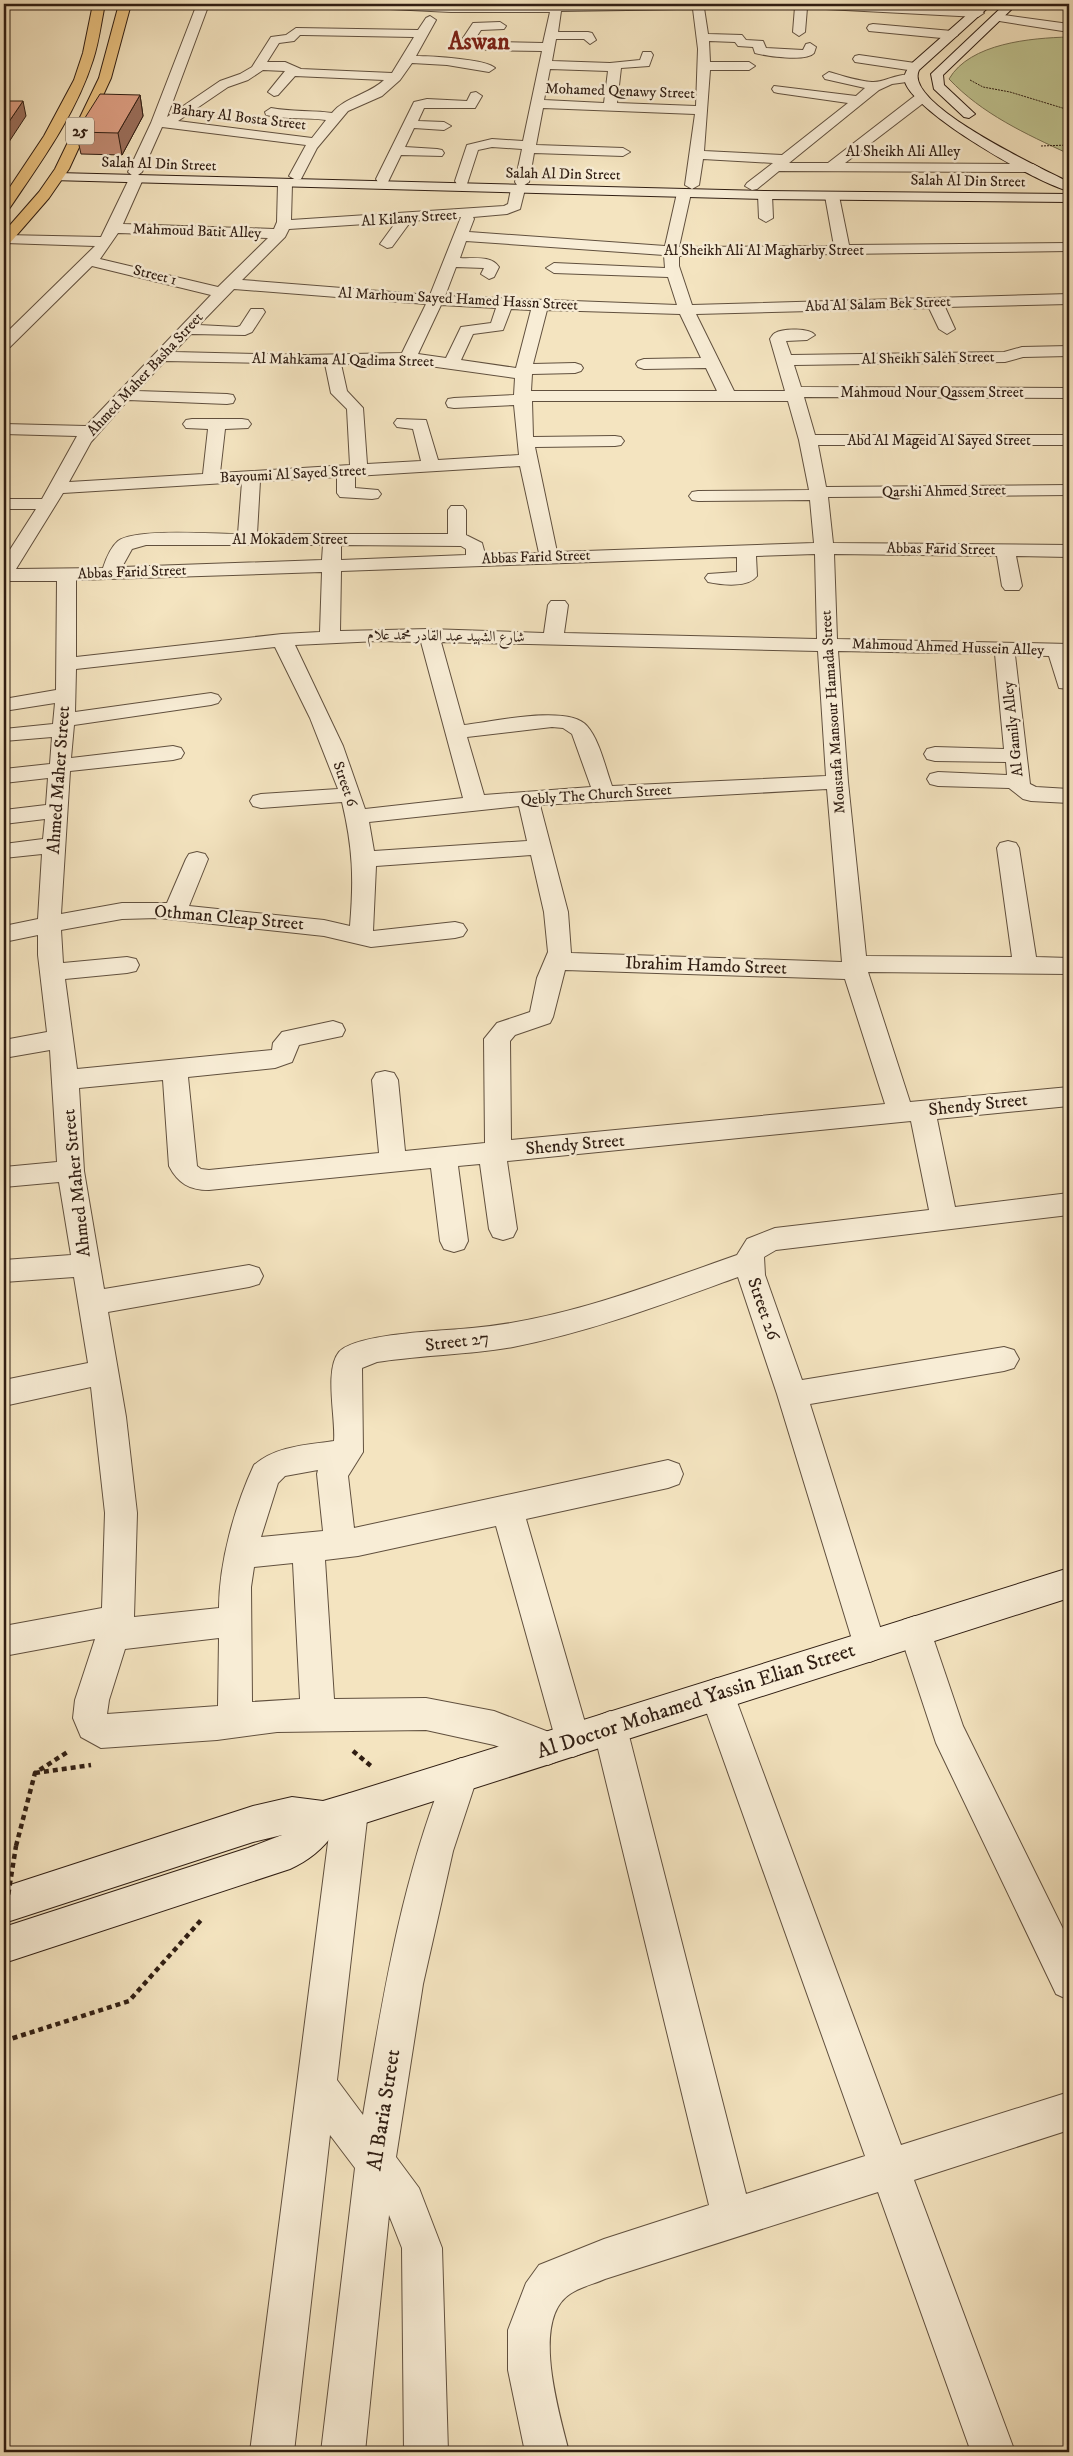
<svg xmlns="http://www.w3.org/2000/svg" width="1073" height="2456" font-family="'IM FELL DW Pica',Amiri,serif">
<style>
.green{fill:#bfc390;stroke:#787052}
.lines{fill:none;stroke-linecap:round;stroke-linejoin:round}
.street-casing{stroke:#61503e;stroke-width:2}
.secondary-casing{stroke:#301e13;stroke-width:2}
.primary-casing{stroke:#301e13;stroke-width:2}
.path-far1{stroke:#301e13;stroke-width:1;stroke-dasharray:2 1;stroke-linecap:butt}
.path{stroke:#301e13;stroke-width:4.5;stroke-dasharray:5 4;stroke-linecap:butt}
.street{fill:#f8edd6;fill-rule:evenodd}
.secondary{fill:#f8edd6;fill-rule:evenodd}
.primary{fill:#eac280;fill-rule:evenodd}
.path-bridge{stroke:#301e13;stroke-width:4.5;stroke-dasharray:5 4;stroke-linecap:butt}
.wall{fill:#c08a72;stroke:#301e13}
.shaded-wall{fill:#9c705d;stroke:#301e13}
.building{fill:#dfa085;stroke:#301e13}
.labels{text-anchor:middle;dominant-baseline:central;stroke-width:5;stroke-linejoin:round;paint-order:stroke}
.far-street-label{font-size:15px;fill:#301e13;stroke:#f8edd6}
.shield{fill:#f8edd6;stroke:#6c5c4e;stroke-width:1}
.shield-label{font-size:16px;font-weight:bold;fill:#301e13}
.street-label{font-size:18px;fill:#301e13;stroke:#f8edd6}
.near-street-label{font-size:21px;fill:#301e13;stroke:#f8edd6}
.far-town-label{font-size:24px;font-weight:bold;fill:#7a1f14;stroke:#f8edd6}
</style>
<rect width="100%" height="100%" fill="#f4e4c0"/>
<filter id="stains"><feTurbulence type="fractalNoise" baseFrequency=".004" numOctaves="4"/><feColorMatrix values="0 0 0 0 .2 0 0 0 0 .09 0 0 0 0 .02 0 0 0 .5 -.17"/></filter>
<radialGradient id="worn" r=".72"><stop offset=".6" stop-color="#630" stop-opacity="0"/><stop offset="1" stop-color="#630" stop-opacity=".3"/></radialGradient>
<path class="green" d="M1069,37V154C1026,134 982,114 949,79C970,43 1031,38 1069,37Z"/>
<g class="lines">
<g class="street-casing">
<path id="street" d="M197,4H209L167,117L220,81L240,74L252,67L271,37L286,35L296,28L418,30L426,18L430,16L436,20L416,56C430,56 487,59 495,68L489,72L447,65L412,63L400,80L382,96L348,111L317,148L301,179L296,180L289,176L306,145L162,127L142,172L138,175L143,179L123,224L274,229L277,222L278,184L285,180L292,184L291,220L504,206L508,204L511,189L517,185L515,182L522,149L492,147L478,150L467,184H457L455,181L467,145L492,139L523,141L542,51L487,50L466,44L463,38L473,23L500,22L506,26L504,29L481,30L475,39L488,42L543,43L550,12H451L350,7L344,4H759L753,7L704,8L708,34L742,35L746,40L763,41L766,48L803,50L806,44L810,43L816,47L814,53C806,62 766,56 755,53L753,47L738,46L735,42L709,41L710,62H749L755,66L749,70H710L704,151L782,155L848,103L778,93L774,92L772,89L774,86L856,96L865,88L825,79L823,76L829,72C843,76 858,81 872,82C883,83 899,72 914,75L916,78L914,81L892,84L879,90L789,163H828L916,95L921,94L927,98L926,101L845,163L1033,164L1040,168L1033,172L779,171L757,189L752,190L745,186L747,183L773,163L703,159L699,185L692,189L685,185L695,114L543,108L536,145L623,148L630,152L623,156L534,153L529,182L523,186L525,189L520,209L507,214L473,217L474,219L469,232L665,246L677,193L684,189L691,193L679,247L834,246L825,196L832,192L839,196L849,245L1069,243V251L679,256V266L692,305L1069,294V304L945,307L955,329L947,334L939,329L929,308L696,314L734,391H785L770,339C771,337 773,334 775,333C783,328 810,328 815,335L807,340L786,341L791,355L1004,352L1022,347L1069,346V356L1023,357L1005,362L794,365L801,387L1069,388V398L804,397L815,435H1069V445H818L826,487L1069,485V495L828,497L833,543L1069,545V557L1016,556L1022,586L1019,590H1005L1002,586L997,556L834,554L837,639L1069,644V689L1059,688L1049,656L1015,655L1030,784L1036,787L1069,789V803L1031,801L1023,799L1009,788L938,786L930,784L927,779L930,774L938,772L1007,775L1006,762L935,761L927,759L924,754L927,749L935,747L1004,749L995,654L838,651L848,782L866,956L1012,957L997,848L1000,843L1008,841L1016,843L1019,848L1036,957L1069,958V974L868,972L910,1102L1069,1087V1106L937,1119L955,1207L1069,1193V1215L776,1250L764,1257L765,1275L802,1380L1004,1347L1014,1350L1019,1359L1014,1368L1004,1371L810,1404L886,1646L882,1657L870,1662L858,1657L854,1646L777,1394L738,1277C664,1304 590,1332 513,1347C468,1355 422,1355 377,1362L362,1368L363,1452L348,1476L354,1528L668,1460L679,1464L683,1474L679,1484L668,1488L526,1519L590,1740L585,1752L573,1757L563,1753L560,1760L548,1765L494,1745L426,1730L277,1732L217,1740L101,1748L81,1737L73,1718L75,1700L95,1639L4,1656V1626L102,1608L105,1513L91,1387L4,1406V1380L88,1363L74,1277L4,1282V1260L71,1255L59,1182L4,1187V1167L57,1162L50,1050L4,1058V1040L47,1032L38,955V935L4,942V926L38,919L42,854L4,858V844L43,839L45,819L4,824V810L46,805L48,778L4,783V769L50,764L52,737L4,741V729L53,724L55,703L4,711V699L56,690L57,581H4V559L36,509H4V499H42L77,436L4,434V424L86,426L211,295L92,266L10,347L4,349V335L95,246L5,243L4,235L101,237L129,179L133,176L128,172L151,123ZM693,9L698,49L696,106L617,103L621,68L649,66L653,55L651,52H643L640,60L610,63L552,61L556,39H584L590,44L596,40L592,33L588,32H558L561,11ZM300,35H303L414,37L392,73L301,69L285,62H267L279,43L294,41ZM550,69L608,71L604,103L544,100ZM263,70L285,71L268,92L274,96L278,95L295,76L384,80C368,95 345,97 332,113C311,110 292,112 271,108L265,112L266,115C287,120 306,117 326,120L312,138L178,121L228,87L248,80ZM461,217L430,295L242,280L285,237L289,229L396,222L380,244L387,248L392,247L411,221ZM118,233L268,238L218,287L100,259ZM466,241L664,255L665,268L554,263L546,268L554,273L668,277L677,305L445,296L456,267L484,268L481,274L489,279L494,277L499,267C491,255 473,259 460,258ZM234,289L426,304L402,353L305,355L174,352L191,334L245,335L252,332L265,312L263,309H251L240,326L237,327L199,325ZM441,305L496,308L491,323L461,327L446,358L418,354ZM511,309L531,310L516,368L461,360L473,334L503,330ZM547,310L680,314L701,358L644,359L638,361L636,364L638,367L644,369L706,368L717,391H531L532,374L575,373L581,371L583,368L581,365L575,363L533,364ZM165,361L325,364L331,393L347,409L350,465L220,473L225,429L248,428L251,424L248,420L242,419H192L186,420L183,424L186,428L208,429L203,474L69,482L91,442L128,400L227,404L233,403L235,399L233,395L227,394L137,391ZM408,363L515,378L514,395L454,398L448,399L446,403L448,407L454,408L514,405L519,455L438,460L426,420L397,419L394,423L397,427L413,429L421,461L367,464L363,408L347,391L341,364ZM532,401H788L799,440L809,490L698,491L692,492L689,496L692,500L698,501L810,500L814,543L557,552L535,447L615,446L621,445L624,441L621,437L615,436L533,437ZM520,466L539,553L485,554L482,543L466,535V510L463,506H451L448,510V534H257L260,481L337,477V493L340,497L372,499L378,498L381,494L378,490L355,488V476ZM242,482L238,534C213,534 136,528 118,541C110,548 106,559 103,568L16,569L63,493ZM146,545H323L322,560L122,567L132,549ZM341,545L461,546L466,549V555L341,560ZM815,554L817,639L564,633L568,605L565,601H551L548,605L544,633L429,629L340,631L341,571L737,557V572L708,574L705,578L708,582C722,585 748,588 757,576L756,556ZM322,572L320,632L282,634L76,657V580ZM378,641L421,642L463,798L365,809L343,746L295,645ZM441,642L818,651L826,776L612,786C605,767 600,741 587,726C569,704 491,722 464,725ZM275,647L310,718L338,789L261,794L253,796L250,801L253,806L261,808L342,802C353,848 354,879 350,926L324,920L189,906L208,859L205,854L197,852L189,854L186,859L167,903H122L61,914L70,771L173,760L181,758L184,753L181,748L173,746L71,758L74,725L211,705L218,703L221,699L218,695L211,693L75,712L76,669ZM552,727L563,728L572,734L591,787L484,795L467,737ZM827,789L842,962L571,953L568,912L540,805ZM519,806L527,841L374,851L369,822ZM531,855L544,912L548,952L537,978L530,1012L497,1023L484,1039L485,1143L405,1151L398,1080L394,1073L385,1071L376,1073L372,1080L379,1153L209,1170L201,1169L197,1166L188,1077L275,1068L292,1062L299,1045L342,1036L345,1030L342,1024L333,1021L282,1032L273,1043L272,1050L77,1069L65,979L127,973L136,971L139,965L136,959L127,957L63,963L61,930L122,919L158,918L324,936L371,947L455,938L463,936L467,930L463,924L455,922L373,931L376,866ZM565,970L845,979L885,1104L511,1140L510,1041L515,1035L550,1023L553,1017ZM163,1080L169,1166C178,1183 189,1190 209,1190L431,1168L440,1241L444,1249L454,1252L464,1249L468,1241L458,1166L480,1164L489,1229L493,1237L503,1240L513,1237L517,1229L507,1161L911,1121L929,1210L775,1228L747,1239L737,1255C651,1285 563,1320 472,1328C444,1331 356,1333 339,1352C324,1370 336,1418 334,1441C306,1445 276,1446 254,1465C235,1506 219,1562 219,1608L134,1617L137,1513L126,1417L108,1312L249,1287L259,1284L263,1276L259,1268L249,1265L104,1289L84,1171L79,1088ZM318,1470L317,1474L323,1531L261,1537L278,1483L285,1476ZM496,1526L554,1734L494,1711L426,1698L334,1699L325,1560L358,1556ZM293,1563L300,1699L252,1702L251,1587L254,1567ZM219,1638L218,1706L107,1714L109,1700L125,1649Z
M792,4H863L978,9L984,13L978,17L807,8L805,32L799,36L793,32L795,7Z
M997,14L1069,24V32L993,20L991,18L993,16Z
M873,24L952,31L958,35L952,39L869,31L867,28L869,25Z
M859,55L915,63L921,67L915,71L855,62L853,59L855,56Z
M476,92L482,96L475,108H424L418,121L444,122L451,126L444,130L414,128L405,147L437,149L442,150L444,153L442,156L401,155L388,182H378L376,179L414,102L427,99L467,101L471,93Z
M765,191L772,195L773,218L766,222L759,218L758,195Z
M915,1616L927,1620L963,1726L1069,1941V2000L1056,1994L936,1743L899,1631L903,1620Z
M717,1678L729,1683L734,1694L901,2145L1069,2092V2130L914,2180L1015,2452H971L878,2192L605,2279C594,2284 580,2287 570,2294C530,2320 560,2415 569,2452H525L508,2370V2330L526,2283L539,2265L604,2239L709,2205L593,1728L598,1716L610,1711L622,1716L627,1728L746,2194L865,2156L700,1694L705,1683Z
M461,1758L473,1763L478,1775L453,1851L423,1984L396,2157L419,2188L442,2248L448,2452H404L402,2248L389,2215L365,2452H321L355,2168L330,2135L294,2452H250L332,1811L338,1799L350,1793L362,1799L368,1811L337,2080L363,2115C383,1996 402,1875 449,1763Z"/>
</g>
<g class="secondary-casing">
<path id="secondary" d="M979,4H992L919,70C902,104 1043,169 1069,182V191C1038,184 915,113 905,82C903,75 907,70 911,64Z
M1005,4H1017L943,75L944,85L975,114L969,118L964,117L934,89L931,74Z
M57,173L765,191L1069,194V202L765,199L52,180L50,177Z
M1069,1568V1598L334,1833C323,1849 308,1861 290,1869L4,1963V1927L248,1848L282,1835L253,1842L4,1923V1887L253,1806L292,1797L323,1801L350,1793Z"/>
</g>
<g class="primary-casing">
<path id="primary" d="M93,4H105C101,23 99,42 93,60C76,114 41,162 9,209L4,210V196L44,136L74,80L83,53Z
M119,4H131L111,78L69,169L49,198L9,244L4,245V232L39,192L55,169L99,78Z"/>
</g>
<path class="path-far1" d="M149,7H175
M970,80L983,87L1010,92L1069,110
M1041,146L1069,145"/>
<path class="path" d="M353,1751L371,1766
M35,1773L91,1765
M16,1846L35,1773L69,1751
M4,2041L129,2001L202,1919"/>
<use href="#street" class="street"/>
<use href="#secondary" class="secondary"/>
<use href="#primary" class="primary"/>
<path class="path-bridge" d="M4,1921L16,1846"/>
</g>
<path class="wall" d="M140,95L143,116L122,155L81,154L76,132Z"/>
<path class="shaded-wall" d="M140,95L143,116L122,155L118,133Z
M23,101L26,116L5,148L4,143V129Z"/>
<path class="building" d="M100,94L140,95L118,133L76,132Z
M4,101H23L4,129Z"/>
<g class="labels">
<g class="far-street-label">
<text transform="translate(620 91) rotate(2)">Mohamed Qenawy Street</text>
<text transform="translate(239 117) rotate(7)">Bahary Al Bosta Street</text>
<text x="903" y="151">Al Sheikh Ali Alley</text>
<text transform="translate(159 164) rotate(2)">Salah Al Din Street</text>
<text transform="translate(563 174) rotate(1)">Salah Al Din Street</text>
<text transform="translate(968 181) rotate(1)">Salah Al Din Street</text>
<text transform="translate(409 218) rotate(-4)">Al Kilany Street</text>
<text transform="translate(197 231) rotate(2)">Mahmoud Batit Alley</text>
<text x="764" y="250">Al Sheikh Ali Al Magharby Street</text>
<text transform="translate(155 275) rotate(14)">Street 1</text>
<text transform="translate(458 299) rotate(3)">Al Marhoum Sayed Hamed Hassn Street</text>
<text transform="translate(878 304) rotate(-2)">Abd Al Salam Bek Street</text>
<text transform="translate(928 358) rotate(-1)">Al Sheikh Saleh Street</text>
<text transform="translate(343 360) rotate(1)">Al Mahkama Al Qadima Street</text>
<text transform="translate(145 374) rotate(-47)">Ahmed Maher Basha Street</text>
<text x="932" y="392">Mahmoud Nour Qassem Street</text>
<text x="939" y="440">Abd Al Mageid Al Sayed Street</text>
<text transform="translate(293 474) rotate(-3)">Bayoumi Al Sayed Street</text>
<text transform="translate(944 491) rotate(-1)">Qarshi Ahmed Street</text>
<text x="290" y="539">Al Mokadem Street</text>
<text transform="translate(941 549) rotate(1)">Abbas Farid Street</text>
<text transform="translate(536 557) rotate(-2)">Abbas Farid Street</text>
<text transform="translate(132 572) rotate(-2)">Abbas Farid Street</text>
<text transform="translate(446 636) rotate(1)">شارع الشهيد عبد القادر محمد علام</text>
<text transform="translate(948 647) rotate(2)">Mahmoud Ahmed Hussein Alley</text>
<text transform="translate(833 712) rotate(-94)">Moustafa Mansour Hamada Street</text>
<text transform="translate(1013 729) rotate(-96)">Al Gamily Alley</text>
<text transform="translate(345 784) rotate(71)">Street 6</text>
<text transform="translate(596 795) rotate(-4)">Qebly The Church Street</text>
</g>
<rect class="shield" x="66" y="117.5" width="28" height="27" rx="4"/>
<g class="shield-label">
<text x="80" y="131">25</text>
</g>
<g class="street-label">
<text transform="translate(59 780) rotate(-86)">Ahmed Maher Street</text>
<text transform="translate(229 918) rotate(5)">Othman Cleap Street</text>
<text transform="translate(706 966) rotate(2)">Ibrahim Hamdo Street</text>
<text transform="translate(978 1105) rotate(-6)">Shendy Street</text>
<text transform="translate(575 1145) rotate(-5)">Shendy Street</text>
<text transform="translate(77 1183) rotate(-96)">Ahmed Maher Street</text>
<text transform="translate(763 1309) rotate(71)">Street 26</text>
<text transform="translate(457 1342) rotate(-7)">Street 27</text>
</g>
<g class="near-street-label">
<text transform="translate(696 1701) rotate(-18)">Al Doctor Mohamed Yassin Elian Street</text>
<text transform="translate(384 2110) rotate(-81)">Al Baria Street</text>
</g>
<g class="far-town-label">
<text x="479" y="42">Aswan</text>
</g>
</g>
<rect width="1073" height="2456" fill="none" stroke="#f4e4c0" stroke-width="20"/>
<rect x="5" y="5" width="1063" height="2446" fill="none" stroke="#301e13" stroke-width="2.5"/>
<rect x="10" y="10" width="1053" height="2436" fill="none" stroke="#301e13"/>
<rect width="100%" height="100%" filter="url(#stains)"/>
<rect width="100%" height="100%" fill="url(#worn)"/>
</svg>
